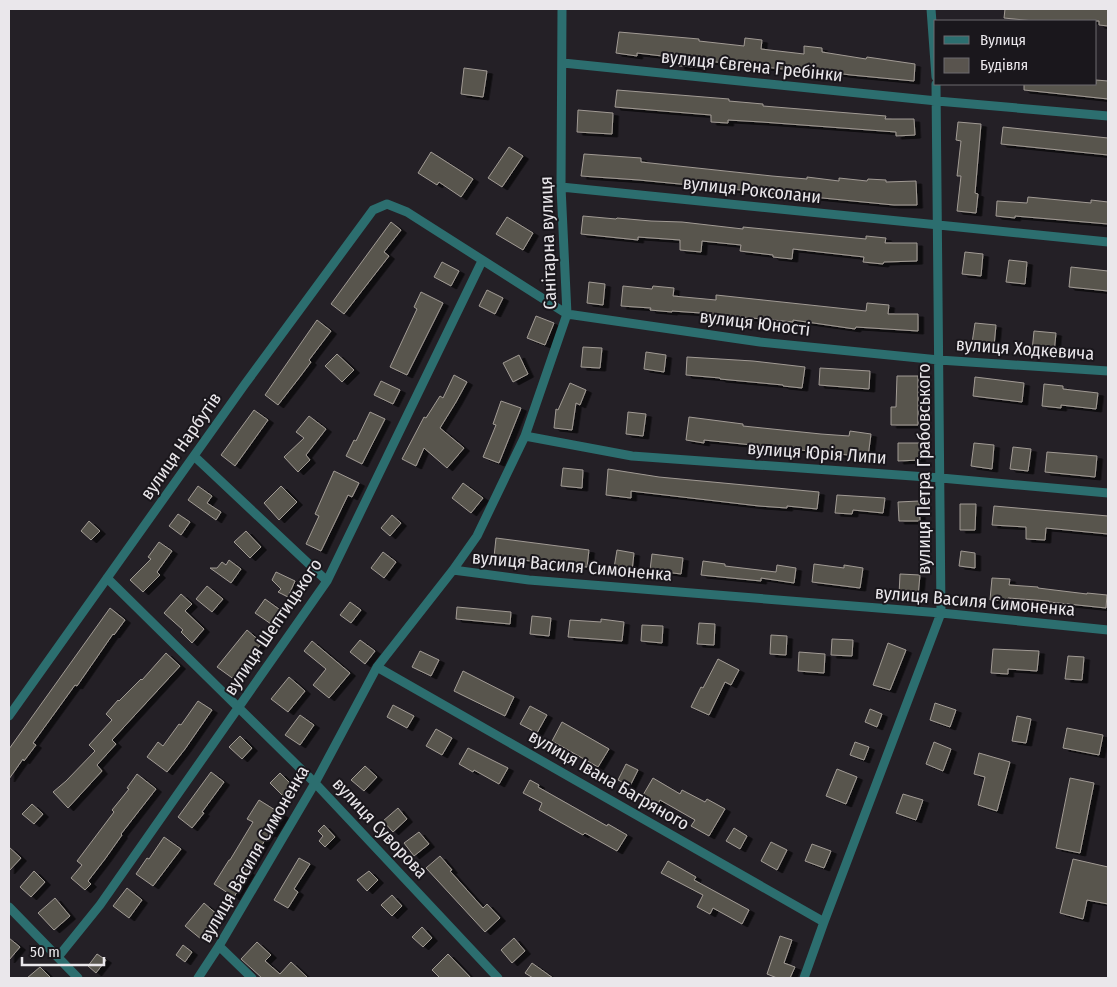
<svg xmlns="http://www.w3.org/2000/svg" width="1117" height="987" font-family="'Fira Sans Condensed',sans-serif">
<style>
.building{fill:#59544e;stroke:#a19b94;filter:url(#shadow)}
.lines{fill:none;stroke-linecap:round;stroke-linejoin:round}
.minor{stroke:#2c6e6f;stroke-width:9}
.labels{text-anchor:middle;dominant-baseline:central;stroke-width:4;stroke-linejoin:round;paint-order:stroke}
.street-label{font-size:18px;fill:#eae7eb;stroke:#1a171c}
</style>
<defs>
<filter id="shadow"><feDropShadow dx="5.5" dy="3" stdDeviation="0" flood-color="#0009"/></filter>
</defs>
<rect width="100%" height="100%" fill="#242026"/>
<path class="building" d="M1005,9H1108V26L1099,25V21H1034L1004,18Z
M619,32L699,39V41L744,46L745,38L762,40L761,49L804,54V46L822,48V52L866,59L867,57L915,64L914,81L851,75L820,71L819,78L802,76V71L697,60V67L679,66V58L637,53V56L616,53Z
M464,68L487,71L483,97L461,94Z
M1096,80L1108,81V99L1024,90V84H1096Z
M617,90L729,99V101L763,104V106L886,116L885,119H914L915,135L896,136V132L762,122L728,120V123L711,122V115L615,107Z
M578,110L613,113L612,134L577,132Z
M958,122L981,124L975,193L978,194L976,213L957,211L961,176H957L961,141L956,140Z
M1003,127L1108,138V155L1001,144Z
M509,147L523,156L502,187L488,178Z
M431,152L473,179L461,197L439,182L437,185L418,173Z
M584,154L641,158V162L772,176L807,179V177L839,181V178L867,181L868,179L886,180V182L916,181L917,205H894L639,180L581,176Z
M1028,197L1091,203V200L1108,202V224L1015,216V218L996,216L997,201L1027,203Z
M583,216L616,219L617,218L651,221L682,222L743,229V227L866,239V236L886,238L885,243H917V261L884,262L883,264L863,262L864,257L793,249L792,259L773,257V255L740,251L741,245L702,241L701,252L680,250V240L638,237V240L581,234Z
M507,217L533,233L523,250L496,234Z
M391,222L401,230L384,252L389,256L344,314L331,304Z
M965,252L983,254L981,276L962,274Z
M1009,260L1027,262L1025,284L1006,282Z
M442,262L459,271L451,286L434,277Z
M1071,267L1108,271V291L1069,287Z
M589,282L605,284L603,305L587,303Z
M623,286L652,289L653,286L674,288L673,296L716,300V295L866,311L867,303L889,305L888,314H918V331L856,327L855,329L793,320V322L701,313L672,311V312L650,310L651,308L621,306Z
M487,290L503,298L495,314L479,306Z
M421,292L443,303L407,375L390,367L417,309L414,307Z
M536,316L554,323L545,345L527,338Z
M317,320L331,331L309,360L311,362L299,378L278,405L265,395Z
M975,323L996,325L994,346L972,343Z
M1034,331L1056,333L1054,353L1032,351Z
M583,347L602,348L600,368L581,367Z
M646,352L666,355L664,372L644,369Z
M337,354L354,370L342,382L325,366Z
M519,355L528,374L513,382L503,363Z
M687,357L753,361L805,367L802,388L783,386V385L720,379V378L686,375Z
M820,368L870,371L869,389L819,385Z
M454,375L467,382L456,402L440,428L464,448L447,468L424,448L416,466L402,459L424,417L426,418L440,396L443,398Z
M897,376H918V425H891V407H896Z
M975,377L1024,383L1022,402L973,396Z
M381,381L400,390L393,404L374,395Z
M570,383L586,390L580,405L576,403L572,430L554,428L556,409L558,410Z
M1044,384L1063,386V389L1098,393L1096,409L1061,405V408L1042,406Z
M501,401L521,408L499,463L483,457L496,425L493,424Z
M254,410L268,420L235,466L221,455Z
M370,412L385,419L362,464L346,456L354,440L356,441Z
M628,412L646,414L643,436L626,434Z
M309,416L326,429L306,455L310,460L298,472L284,457L304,438L296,432Z
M689,417L743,424V426L821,434L849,436L850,431L871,434L868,457L704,440V443L686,440Z
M898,443H920V460L898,461Z
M974,443L994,445L992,469L971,466Z
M1013,447L1031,449L1028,471L1010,469Z
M1047,452L1097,456L1095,477L1045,472Z
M563,468L583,470L582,488L561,486Z
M608,469L659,477L819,492L817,509L787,506V508L759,506L631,491V498L606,495Z
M334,471L359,483L352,497L348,495L321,551L306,544L319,516L315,514Z
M463,483L483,498L471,513L452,498Z
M198,486L212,496L207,503L221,512L216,520L188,500Z
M281,486L297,502L279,520L264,503Z
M837,495L885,498L883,513L853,510L852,514L835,513Z
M919,501L920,521H899L898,502Z
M960,504H976L975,530H960Z
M994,506L1108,516V534L1046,528L1045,540L1026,539V527L992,525Z
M178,514L190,522L181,535L169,526Z
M392,515L401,523L390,536L381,528Z
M89,521L100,531L91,540L81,531Z
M246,531L261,547L250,558L234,542Z
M496,538L589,550L587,567L494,557Z
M159,542L172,551L157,572L160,575L143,592L130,580L151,559L148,557Z
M617,550L634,553L632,571L614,568Z
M961,551L975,553V568L959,566Z
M383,552L396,562L384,578L371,568Z
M652,554L683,558L681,574L650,570Z
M229,560L241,569L231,583L210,568H217L222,562L226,565Z
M703,561L725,564V566L776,572L777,565L796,568L794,583L761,578V581L701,575Z
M814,564L844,568V565L863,568L860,588L812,582Z
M276,572L295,581L288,597L278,592L281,589L272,580Z
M900,574L920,575L918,596L899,595Z
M992,578L1010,579L1009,585L1038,587V588L1087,594V593L1107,595L1106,608L1049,602V601L1008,598V601L990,600Z
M207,586L223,599L212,612L196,599Z
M181,594L192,604L185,611L204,629L192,643L181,632L183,630L164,613Z
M265,599L283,612L274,626L255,613Z
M350,602L361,610L351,623L340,615Z
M457,607L511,612L510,624L456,619Z
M110,608L125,620L114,635L113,634L77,686L75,685L33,743L36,745L24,761L23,759L9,779V749Z
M532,616L551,618L549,636L530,634Z
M601,619L624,622L622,641L568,637L570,620L601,622Z
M699,623L715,624L714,645L697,644Z
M642,625L663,626L662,643L641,641Z
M247,630L262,643L244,663L246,665L235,680L217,667Z
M771,635L787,636L786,655L770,654Z
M832,639L853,640L852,656L831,655Z
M360,640L375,651L365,664L350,652Z
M312,641L350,673L329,698L313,685L326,669L304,651Z
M888,643L906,650L890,690L873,685Z
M993,649L1039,651L1037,671L1008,669V674L991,673Z
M420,651L439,660L431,676L412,667Z
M799,652L825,654L824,673L798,671Z
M166,653L180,666L112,740L116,744L97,765L102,771L68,808L53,792L66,781L95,751L89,745L112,720L106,714L118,700L119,701L141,679L142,680Z
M1068,656L1084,657L1082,680L1065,679Z
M718,659L739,670L731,685L725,682L709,715L691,707L701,687L703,688Z
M463,671L514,697L505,716L454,691Z
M289,677L305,691L288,712L271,699Z
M198,701L212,710L185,749L167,772L147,757L158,742L163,746L179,724L181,725Z
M935,703L956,710L950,727L930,720Z
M393,705L414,716L407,728L387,717Z
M530,706L547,715L537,733L520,724Z
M870,709L882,714L877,727L865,722Z
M300,715L314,725L300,745L285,735Z
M1017,716L1031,719L1026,743L1012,741Z
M562,722L609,749L598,767L552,741Z
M1067,728L1103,735L1099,755L1063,748Z
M436,729L452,738L442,755L426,746Z
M240,736L252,748L242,759L229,747Z
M855,742L869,747L864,760L850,755Z
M934,742L951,749L943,771L926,764Z
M468,748L508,768L499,784L474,770L473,772L459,764Z
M979,753L1010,762L997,811L978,805L985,777L974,774Z
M626,764L638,770L630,786L618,780Z
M365,766L377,777L364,791L351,780Z
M837,769L857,777L846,804L826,796Z
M211,772L224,782L202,812L204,813L192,828L178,817Z
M280,773L293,786L283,796L270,783Z
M137,774L156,789L121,834L122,835L105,859L88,881L91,884L85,890L71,878L82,865L77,861L114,812L112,810L129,789L127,788Z
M653,778L680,794L682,790L705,802L707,799L725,809L709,836L691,826L695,820L660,800L658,804L643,795Z
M1070,778L1094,783L1080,853L1056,848Z
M530,780L539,785L538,787L607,826L608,824L627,835L617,851L585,833L583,835L539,810L542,803L523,793Z
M903,794L923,800L916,820L896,813Z
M259,800L283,815L271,834L269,833L247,871L249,872L234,897L214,884L229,860H230L253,822L247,819Z
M32,804L43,814L34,824L22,814Z
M398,808L407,819L393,832L383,821Z
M324,825L335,837L325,847L319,841L323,836L318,831Z
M734,828L747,836L740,849L726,841Z
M419,832L429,844L414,856L404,843Z
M164,837L181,849L153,886L136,874L147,858L149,859Z
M771,842L787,850L777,870L761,861Z
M812,844L831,851L824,868L805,861Z
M9,847L21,858L9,871Z
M440,856L452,870L450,871L483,908L487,904L500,918L485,932L426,868Z
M299,858L310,864L294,889L298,892L288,908L274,900Z
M1073,859L1108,867V904L1087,900L1083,919L1060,913Z
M668,861L696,877L694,880L749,910L742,924L713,908L710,914L697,907L703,895L661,873Z
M34,871L45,882L31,897L20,887Z
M369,871L378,880L367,891L357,880Z
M127,888L142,900L129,918L113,906Z
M392,895L402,906L392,916L381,905Z
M55,898L70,916L54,930L38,913Z
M204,903L220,917L201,939L185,926Z
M422,927L432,938L423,947L412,937Z
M780,936L792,940L784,963L795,967L790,978H777L767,974Z
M9,938L20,947L9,960Z
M514,938L525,951L512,963L501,950Z
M257,942L271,955L265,961L280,974L291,962L308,978H262L241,959Z
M183,945L192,952L185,962L176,955Z
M97,954L106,960L96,973L88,966Z
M448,954L471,978H440L432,970Z
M532,963L553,978H533L525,973Z
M40,967L51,978H27Z"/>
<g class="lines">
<path class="minor" d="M931,9L936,77
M563,63L937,101L1108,116
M561,187L1108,242
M525,436L632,456L941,478L1108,493
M194,456L327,581
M453,570L529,580L941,613L1108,630
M107,578L315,783L498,978
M377,667L824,922
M9,716L245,384L373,210L387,204L407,212L567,314L760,342L939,360L1108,371
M9,907L78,978
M219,946L252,978
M58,957L100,905L327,581L482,261
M198,978L219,946L315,783L377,667L453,570L477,536L525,436L567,314L561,187L562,9
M804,978L824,922L941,613L936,84"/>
</g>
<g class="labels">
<g class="street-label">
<text transform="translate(752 66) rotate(6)">вулиця Євгена Гребінки</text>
<text transform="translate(752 190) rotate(6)">вулиця Роксолани</text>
<text transform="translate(548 243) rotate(-92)">Санітарна вулиця</text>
<text transform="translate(755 323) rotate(7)">вулиця Юності</text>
<text transform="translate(1025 349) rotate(4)">вулиця Ходкевича</text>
<text transform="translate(181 446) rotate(-55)">вулиця Нарбутів</text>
<text transform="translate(817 453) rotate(4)">вулиця Юрія Липи</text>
<text transform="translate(924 469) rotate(-90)">вулиця Петра Грабовського</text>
<text transform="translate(572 566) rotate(5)">вулиця Василя Симоненка</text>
<text transform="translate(975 601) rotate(5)">вулиця Василя Симоненка</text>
<text transform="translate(273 627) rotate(-56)">вулиця Шептицького</text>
<text transform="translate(609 780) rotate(30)">вулиця Івана Багряного</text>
<text transform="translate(380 828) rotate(47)">вулиця Суворова</text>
<text transform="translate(254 854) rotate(-60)">вулиця Василя Симоненка</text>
</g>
</g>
<rect width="1117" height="987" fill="none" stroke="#eae7eb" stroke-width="20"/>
<rect x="934" y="20" width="162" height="65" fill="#1a171c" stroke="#6d6a6f"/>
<rect x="944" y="36" width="25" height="8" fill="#2c6e6f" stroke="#6d6a6f"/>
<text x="980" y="45" font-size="15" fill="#eae7eb">Вулиця</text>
<rect x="944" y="58" width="25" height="15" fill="#59544e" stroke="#6d6a6f"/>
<text x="980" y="70" font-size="15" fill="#eae7eb">Будівля</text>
<path d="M22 957v8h82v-8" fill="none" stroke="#eae7eb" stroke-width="2.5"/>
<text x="30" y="957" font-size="15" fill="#eae7eb" stroke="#1a171c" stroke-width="4" paint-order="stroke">50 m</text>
</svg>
